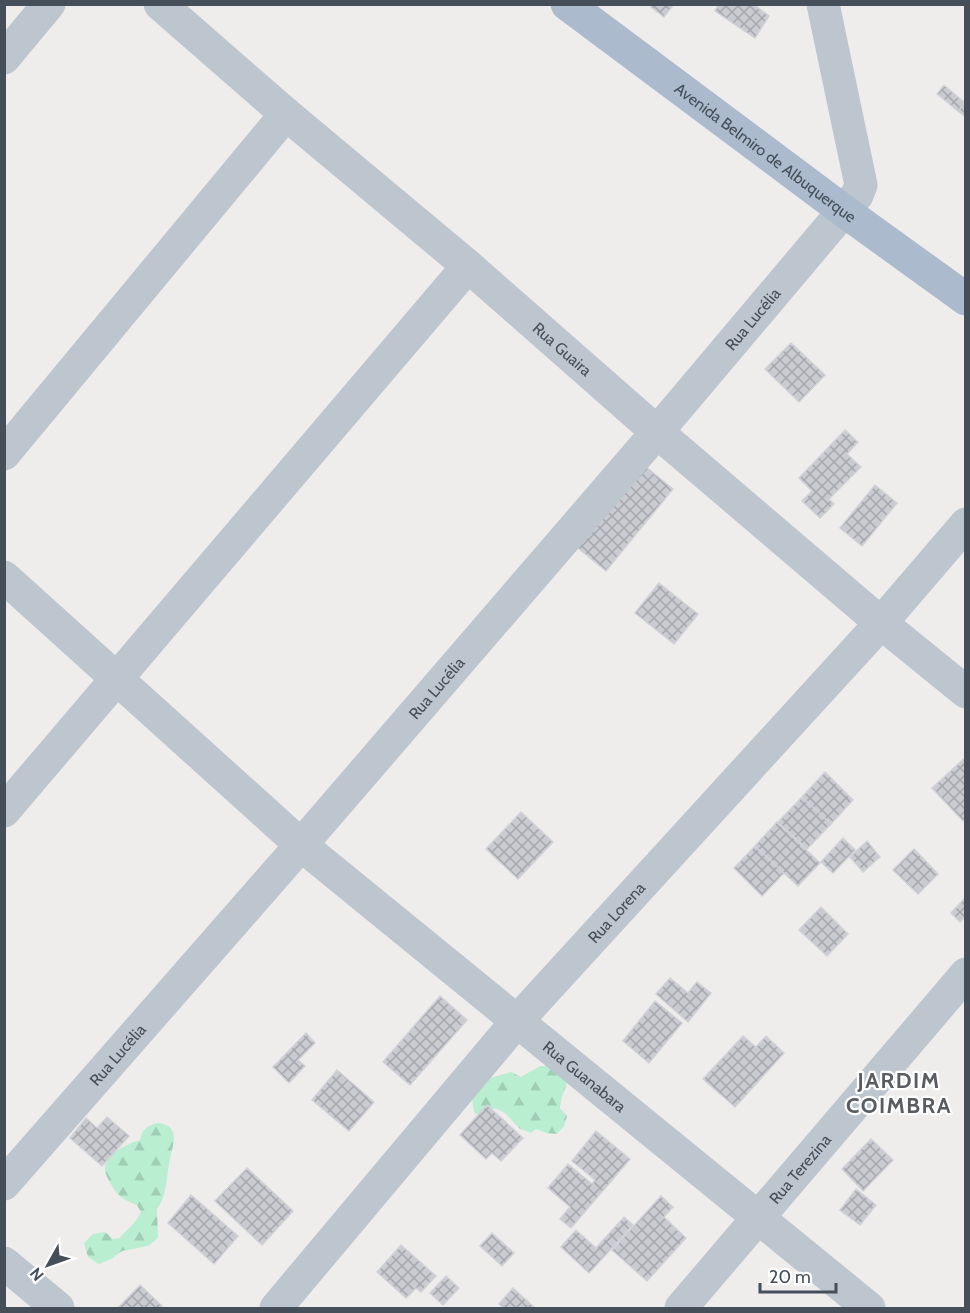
<svg xmlns="http://www.w3.org/2000/svg" width="970" height="1313" font-family="Cabin,sans-serif">
<style>
.forest{fill:url(#forest-firs)}
.building{fill:url(#building-cross-hatch);stroke:#d0d2d8;stroke-width:1.5}
.lines{fill:none;stroke-linecap:round;stroke-linejoin:round}
.minor{stroke:#bdc6cf;stroke-width:33}
.major{stroke:#abbacc;stroke-width:33}
.labels{text-anchor:middle;dominant-baseline:central;stroke-width:4.5;stroke-linejoin:round;paint-order:stroke}
.street-label{font-size:16px;fill:#454f5a;stroke:#fff}
.district-label{font-size:22px;font-weight:bold;letter-spacing:1.5px;fill:#595c61;stroke:#fff}
</style>
<defs>
<pattern id="forest-firs" width="22" height="20" patternUnits="userSpaceOnUse" patternTransform="scale(1.5)"><rect width="22" height="20" fill="#b9eed0"/><path d="M5 1l3.5 6h-7zM16 11l3.5 6h-7z" fill="#a0ceb5"/></pattern>
<pattern id="building-cross-hatch" width="8" height="8" patternUnits="userSpaceOnUse" patternTransform="scale(1.5)"><rect width="8" height="8" fill="#c9cbd1"/><path d="M0 0l8 8M0 8l8-8" fill="none" stroke="#a5a7ad"/></pattern>
</defs>
<rect width="100%" height="100%" fill="#efecec"/>
<path class="forest" d="M540,1066H551L568,1077C566,1089 561,1096 560,1108L567,1116L564,1126L557,1134L546,1133L536,1129L531,1133L520,1129L505,1113L495,1108L486,1114H475C465,1081 486,1080 511,1072L521,1077Z
M157,1123C184,1125 171,1148 169,1164C166,1180 167,1195 157,1209L158,1238L148,1246L122,1251L111,1259L99,1264L88,1257L84,1243L93,1234L105,1232L113,1239L120,1238C127,1229 137,1222 141,1212L137,1205C125,1201 117,1196 111,1184C109,1180 106,1176 105,1171C104,1154 127,1144 140,1140C142,1130 146,1126 157,1123Z"/>
<path class="building" d="M653,4H674L664,17L651,7Z
M719,4H753L769,16L755,38L715,11Z
M944,85L965,103L958,111L937,94Z
M965,102H966V117L958,111Z
M791,343L825,375L799,402L765,369Z
M845,430L858,442L847,454L861,467L829,499L834,504L820,518L802,501L812,491L799,478Z
M640,462L673,489L606,571L573,544Z
M875,485L897,503L862,546L840,528Z
M659,583L698,614L674,644L635,613Z
M966,757V818L963,821L932,788Z
M825,772L853,800L831,824L802,797Z
M802,797L831,824L807,849L778,822Z
M521,812L553,842L518,879L486,849Z
M777,822L820,863L798,886L755,846Z
M843,838L855,850L833,873L821,862Z
M867,841L880,857L863,872L850,857Z
M755,846L784,873L762,896L734,868Z
M914,849L938,874L918,894L893,870Z
M964,899L966,901V916L960,922L951,913Z
M821,907L848,934L827,956L799,930Z
M670,978L688,993L697,982L711,993L688,1022L656,994Z
M440,996L467,1020L410,1085L383,1062Z
M655,1001L682,1023L649,1063L623,1041Z
M306,1033L315,1043L298,1060L305,1066L289,1083L273,1067Z
M743,1036L756,1047L766,1036L784,1053L735,1107L703,1079Z
M337,1070L374,1102L349,1131L312,1100Z
M487,1105L523,1138L501,1161L492,1153L486,1159L460,1135Z
M107,1117L129,1136L102,1166L70,1138L86,1118L97,1128Z
M596,1131L630,1159L571,1228L560,1219L570,1207L548,1188L568,1164L592,1184L595,1180L572,1161Z
M871,1139L893,1160L863,1191L842,1169Z
M247,1168L293,1211L262,1245L215,1201Z
M856,1189L876,1205L860,1225L840,1210Z
M191,1195L238,1236L214,1264L168,1223Z
M661,1196L673,1207L664,1217L686,1238L647,1281L612,1250Z
M624,1217L633,1225L589,1273L561,1247L576,1230L596,1248Z
M492,1233L514,1253L502,1266L480,1246Z
M401,1245L436,1276L421,1292L416,1288L406,1298L377,1272Z
M446,1276L459,1288L443,1305L430,1293Z
M140,1285L162,1306L160,1308H118Z
M513,1288L535,1308H504L499,1304Z"/>
<g class="lines">
<g class="minor">
<path id="s1" d="M160,4L286,114L468,266L657,432L881,623L966,692"/>
<path d="M4,58L49,4"/>
<path d="M4,454L286,114"/>
<path id="s2" d="M4,577L301,845L869,1308"/>
<path d="M4,811L468,266"/>
<path id="s3" d="M4,1184L301,845L657,432L857,195L861,185L823,4"/>
<path d="M4,1263L58,1308"/>
<path id="s4" d="M276,1308L517,1021L881,623L966,524"/>
<path id="s5" d="M681,1308L966,974"/>
</g>
<path class="major" id="s6" d="M567,4L844,211L966,299"/>
</g>
<g class="labels">
<g class="street-label">
<text stroke="none"><textPath href="#s6" startOffset="248">Avenida Belmiro de Albuquerque</textPath></text>
<text stroke="none"><textPath href="#s3" startOffset="1144">Rua Lucélia</textPath></text>
<text stroke="none"><textPath href="#s1" startOffset="530">Rua Guaira</textPath></text>
<text stroke="none"><textPath href="#s3" startOffset="658">Rua Lucélia</textPath></text>
<text stroke="none"><textPath href="#s4" startOffset="522">Rua Lorena</textPath></text>
<text stroke="none"><textPath href="#s3" startOffset="172">Rua Lucélia</textPath></text>
<text stroke="none"><textPath href="#s2" startOffset="766">Rua Guanabara</textPath></text>
<text stroke="none"><textPath href="#s5" startOffset="183">Rua Terezina</textPath></text>
</g>
<g class="district-label">
<text x="899" y="1080">JARDIM<tspan x="899" dy="25">COIMBRA</tspan></text>
</g>
</g>
<rect width="970" height="1313" fill="none" stroke="#454f5a" stroke-width="12"/>
<g transform="translate(48 1265) rotate(230)" stroke="#ffffff" stroke-width="4.5" paint-order="stroke">
<path d="M0-4.5L10 22L0 15L-10 22Z" fill="#454f5a"/>
<text y="-9" font-size="16" font-weight="bold" text-anchor="middle" fill="#454f5a">N</text>
</g>
<path d="M760 1283v9h76v-9" fill="none" stroke="#454f5a" stroke-width="3"/>
<text x="769" y="1283" font-size="18" fill="#454f5a" stroke="#ffffff" stroke-width="4.5" paint-order="stroke">20 m</text>
</svg>
